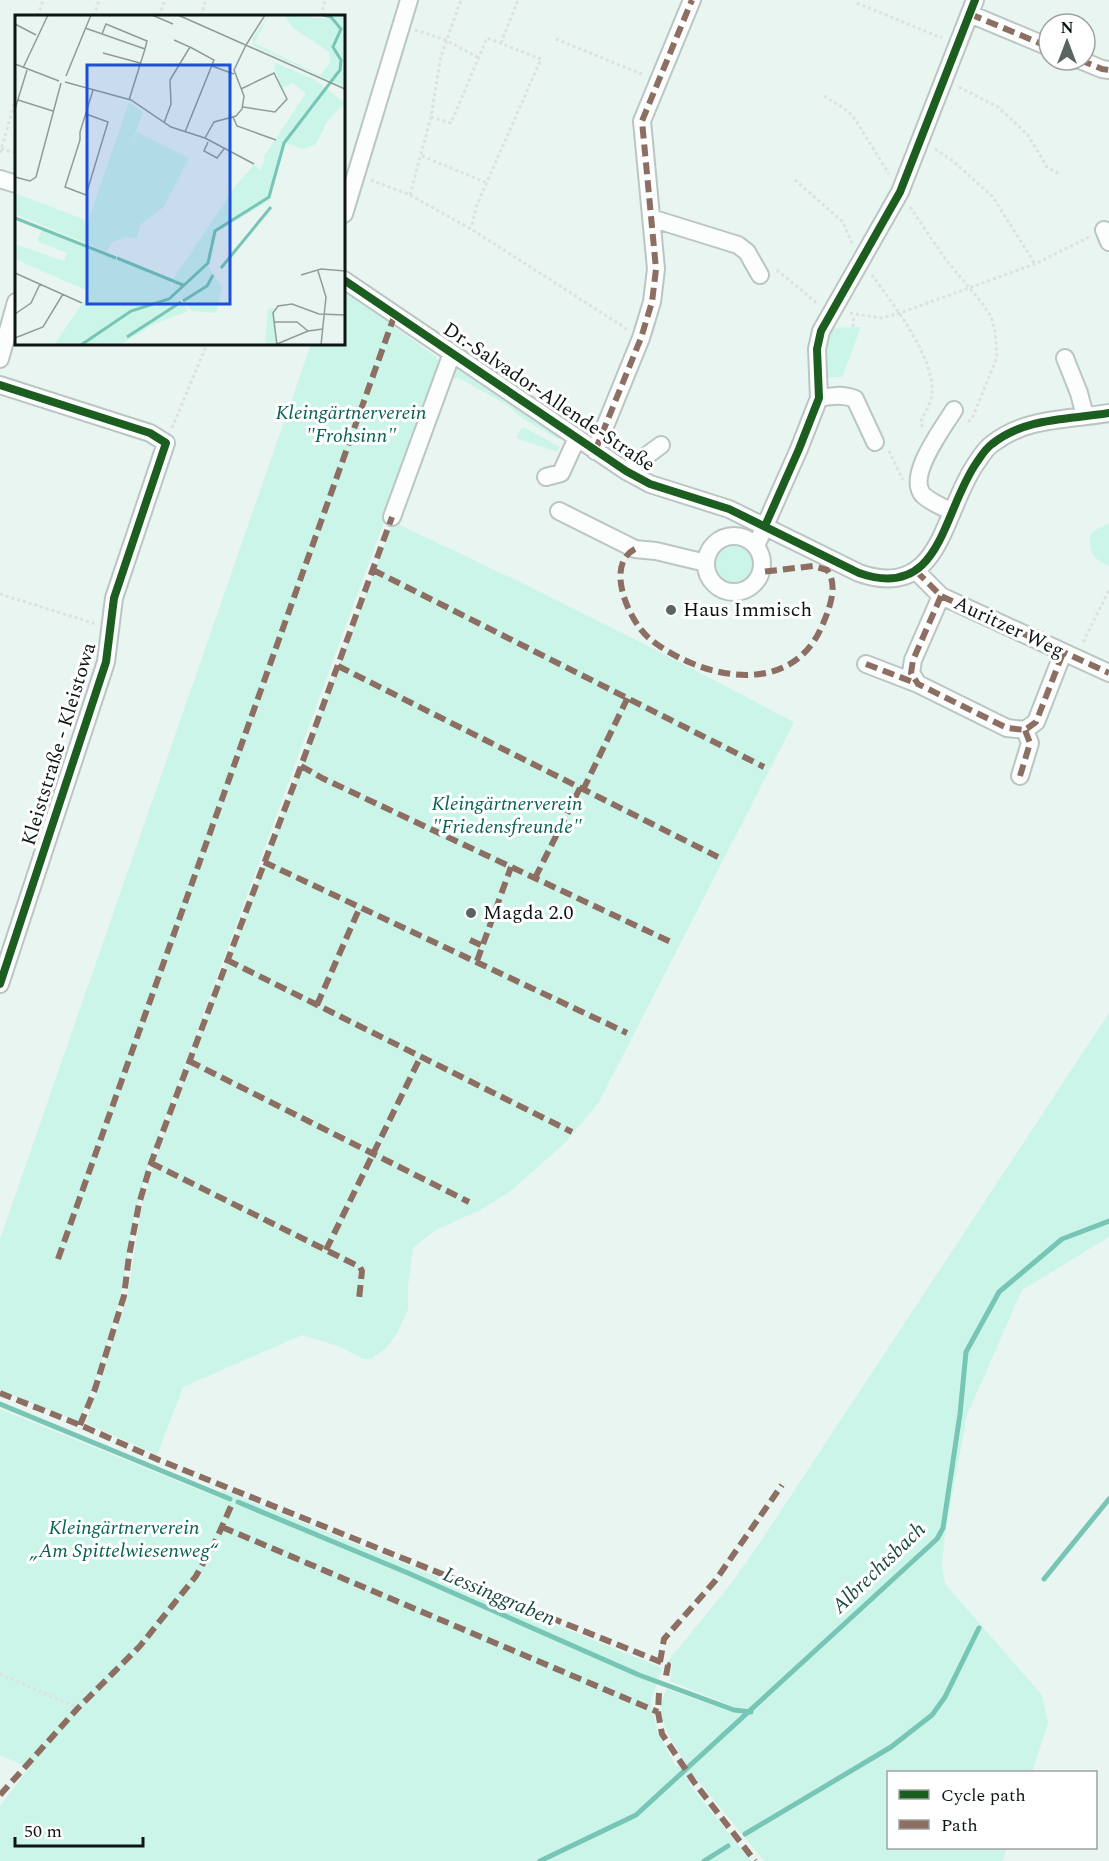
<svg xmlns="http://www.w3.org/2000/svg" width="1109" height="1861" font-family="Spectral,serif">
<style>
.green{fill:#ccf5ea}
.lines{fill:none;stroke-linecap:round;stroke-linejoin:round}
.stream{stroke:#77c5b5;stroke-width:5}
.minor-casing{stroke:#bbc6c3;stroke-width:20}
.path{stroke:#dde1df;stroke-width:3;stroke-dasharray:3 3;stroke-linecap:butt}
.minor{stroke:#fcfefd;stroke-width:16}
.quiet{stroke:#8d6e63;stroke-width:6;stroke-dasharray:12 6;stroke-linecap:butt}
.cycleway-casing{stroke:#fff;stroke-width:11}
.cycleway{stroke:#1b5e20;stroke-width:8}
.poi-dot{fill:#5a6461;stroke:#fff;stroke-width:2}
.labels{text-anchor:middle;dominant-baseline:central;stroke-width:6;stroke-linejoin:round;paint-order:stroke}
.street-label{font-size:20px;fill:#0d1614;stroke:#fff}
.park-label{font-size:20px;font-style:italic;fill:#066253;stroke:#fff}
.poi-label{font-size:20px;fill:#0d1614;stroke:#fff;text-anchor:start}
.water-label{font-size:21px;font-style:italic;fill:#1a493f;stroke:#fff}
.inset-river{fill:none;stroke:#77c5b5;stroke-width:3}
.inset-road{fill:none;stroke:#909c99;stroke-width:1.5}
.view{fill:#1d4ed8;fill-opacity:0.15;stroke:#1d4ed8;stroke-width:3}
.inset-edge{fill:none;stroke:#0d1614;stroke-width:3}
</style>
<rect width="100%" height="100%" fill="#e8f5f1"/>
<path class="green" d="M344,293L352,297L435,356L440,363V369L147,1168L134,1219L120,1298L100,1368L79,1422L0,1390V1239L311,344H344Z
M861,327L842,377H826L823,357L830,328Z
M458,365L561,436L558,439L522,418L507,405L459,378L457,377L455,379L451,374L454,367Z
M525,428L560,447L557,452L516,438L521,429Z
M393,522C529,585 661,652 794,722L599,1102L566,1142L512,1190L482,1209L434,1231L413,1248L408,1286V1309L398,1332L387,1347L371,1359H363L338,1346L302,1335L183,1387L157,1455L86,1423L127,1298L142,1205L157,1153L191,1056Z
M1109,523V566C1092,558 1090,554 1090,535L1097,529Z
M714 565a21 21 0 1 1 42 0a21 21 0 1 1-42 0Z
M1109,1013V1237L1022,1290L967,1415L945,1534L942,1565L945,1584L1042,1695L1048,1723L1032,1772H888V1848H1007L1002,1861H764L695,1777L688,1783L751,1861H0V1806L29,1768L0,1755V1409L219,1498L223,1490L662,1668L651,1701L657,1731L676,1767L684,1761C672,1741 651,1713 667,1689L735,1713L739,1709L670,1681L672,1665L668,1661L730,1585L755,1550Z"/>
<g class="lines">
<path class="stream" d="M0,1404L230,1499
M238,1502L408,1573L639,1675L734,1710L751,1712
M1044,1579L1109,1499
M745,1834L891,1747L932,1715L945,1697L979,1628
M540,1861L636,1815L937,1539L943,1528L960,1414L966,1352L999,1292L1062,1239L1109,1221
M704,1861L728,1846"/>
<g class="minor-casing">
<path id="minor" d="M970,14L1049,47
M1080,60L1102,69L1109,70
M0,179L16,184
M344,214L409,0
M651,218L738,245L747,252L760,275
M1104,230L1109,242
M344,280L626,471L650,484L729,509L859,573C942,602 942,511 977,462C981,456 986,448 992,444C1026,417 1068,420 1109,413
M1065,358L1079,393L1085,416
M0,359L16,302
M0,385L150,433L166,443L114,598L106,662L0,984
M819,398C831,396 843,394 855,399L875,442
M595,451L641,338L652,302L656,269L642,121L692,0
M626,471L661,445
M546,477L561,473L577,438
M559,511L635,549L656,551L706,563
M952,512C943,507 930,502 923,495C906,476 943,428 954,410
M392,517L452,353
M706 564a28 28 0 1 1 56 0a28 28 0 1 1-56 0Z
M756,546L799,449L819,398L817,349L821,331L900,192L975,0
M916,571L941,596L1109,673
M941,596L913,660L911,673L918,684L1007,728L1025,730L1036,722L1063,653
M866,664L918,684
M1020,776L1030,743L1025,730"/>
</g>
<path class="path" d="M857,3L942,38
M38,16L43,0
M94,16L99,0
M159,16L165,0
M201,16L206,0
M321,16L325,0
M415,30L446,40L479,58
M556,39L644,75
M501,43L518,0
M959,87L998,107L1028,135L1047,167L1061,175
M824,96L848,111L855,119L889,174
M431,117L451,123L487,38L541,59L476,207L471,229
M1,149L16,153
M935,149L953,161L993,197L1035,264
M0,153L16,98
M422,156L487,183
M371,180L410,195L471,229L627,329
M795,180L843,222L852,244
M410,195L431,117L441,56L461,0
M910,207L946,260L982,303L991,316L995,331L997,357L972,419L966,423
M777,270L818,304
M872,275C892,303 940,363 931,399C929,407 924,414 921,421L923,429
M850,313L881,318L900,313L1035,264L1091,236
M853,327L854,315
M172,428L207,344
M889,451L903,480
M0,594L96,624
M1083,642L1109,590
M0,1674L78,1708"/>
<use href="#minor" class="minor"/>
<path class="quiet" d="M970,14L1049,47
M1080,60L1102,69L1109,70
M595,451L641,338L652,302L656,269L642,121L692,0
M635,549C604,565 629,622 650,639C700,679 791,699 822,626C829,610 839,585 827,570L813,566L761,572
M373,570L764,767
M916,571L941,596L1109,673
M941,596L913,660L911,673L918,684L1007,728L1025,730L1036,722L1063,653
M866,664L918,684
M338,666L718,857
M301,766L322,778L673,943
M1020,776L1030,743L1025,730
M583,790L628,697
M264,862L627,1033
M535,878L580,788
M470,940L483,946
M227,960L572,1132
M477,961L511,867
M317,1005L360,907
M189,1061L469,1202
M151,1163L360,1267L362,1271L359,1299
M326,1250L421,1056
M58,1259L395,314
M0,1393L80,1425L159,1460L668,1665L666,1676
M80,1425L95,1389L124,1296L129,1256L139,1204L151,1163L301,766L392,517
M222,1527L658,1712
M660,1662L664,1639L715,1581L782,1485
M659,1693L658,1712L662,1734L694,1782L755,1861
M0,1795L78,1708L140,1646L196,1576L216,1540L232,1504"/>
<g class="cycleway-casing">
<path id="cycleway" d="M344,280L626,471L650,484L729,509L859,573C942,602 942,511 977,462C981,456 986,448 992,444C1026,417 1068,420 1109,413
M0,385L150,433L166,443L114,598L106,662L0,984
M765,526L799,449L819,398L817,349L821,331L900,192L975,0"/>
</g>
<use href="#cycleway" class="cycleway"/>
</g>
<g class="poi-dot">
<circle cx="671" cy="610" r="6"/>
<circle cx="471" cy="913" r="6"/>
</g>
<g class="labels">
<g class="street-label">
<text transform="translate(549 397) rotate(34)">Dr.-Salvador-Allende-Straße</text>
<text transform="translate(1009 627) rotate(25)">Auritzer Weg</text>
<text transform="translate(59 744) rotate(-73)">Kleiststraße - Kleistowa</text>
</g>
<g class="park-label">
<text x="351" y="413">Kleingärtnerverein<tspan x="351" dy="23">"Frohsinn"</tspan></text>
<text x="507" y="804">Kleingärtnerverein<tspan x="507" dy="23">"Friedensfreunde"</tspan></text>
<text x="124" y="1528">Kleingärtnerverein<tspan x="124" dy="23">„Am Spittelwiesenweg“</tspan></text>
</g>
<g class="poi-label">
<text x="683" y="610">Haus Immisch</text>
<text x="483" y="913">Magda 2.0</text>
</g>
<g class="water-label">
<text transform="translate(879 1568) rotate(-44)">Albrechtsbach</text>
<text transform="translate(499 1597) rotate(23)">Lessinggraben</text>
</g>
</g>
<g transform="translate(15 15)">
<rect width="330" height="330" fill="#e8f5f1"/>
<path d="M254,0L239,28L305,60L315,48L314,37L278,13L269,0L314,4L313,0H330V69L327,71L239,31L237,24ZM261,48L300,65L330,88L313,105L301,129L289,134L271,128L254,186L203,216L193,251L207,272L201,298L177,296L161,279L173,296L137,310L105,330H39L75,277L0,244V229L49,246L52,238L22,226L27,214L157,265L156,269L159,277L157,268H162L158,264L222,169L239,150L245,155L250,144L248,143L291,78L278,68L267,73L259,53ZM114,87L128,97L115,134L122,117L174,143L149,192L125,210L122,223L111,222L96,228L92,237L0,199V178L73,206ZM259,293L262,330H250L253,294Z" fill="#ccf5ea"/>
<path class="inset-river" d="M0,203L101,243M102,243L168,270M206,253L256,192M168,286L192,271L198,260M112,322L166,287M66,330L116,296L154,284L193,248L200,216L254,182L269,128L325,55L326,45L318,32L326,14L316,2L308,0"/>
<path class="inset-road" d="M137,0L158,9M163,0L330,74M0,9L21,20M70,13L130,34L114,85M87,19L91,9L132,26L130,34M231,30L250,0M88,38L125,48M0,49L44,66M197,51L219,59M8,53L33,0M51,61L76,0M50,67L116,85L156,112L190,123M226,74L259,58L272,84L260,97L228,92M3,85L38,96M0,94L12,55M71,99L93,107L71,180L50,172L65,125V117L78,75M218,102L222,111L261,125M149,108L156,89L155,65L175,32L159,25M170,117L199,45L175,32M190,123L199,107L221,101L227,94L229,81L219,55L231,30M190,123L239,149M193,127L189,136L202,143L209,134M0,162L15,166L21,162L46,68M303,256L311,282L306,330M0,258L67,288M286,260L306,254L330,256M0,299L16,288L25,269M259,307H282L293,316M0,323L28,312L48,279M262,329L293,316L308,314M262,330L258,298L263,291L277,289L304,299L330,300"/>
<path class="view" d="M72,50H215V289H72Z"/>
<rect width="330" height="330" class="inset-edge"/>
</g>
<rect x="887" y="1771" width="210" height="78" fill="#ffffff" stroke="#9ea2a1" stroke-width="1.5"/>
<rect x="899" y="1790" width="30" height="9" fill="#1b5e20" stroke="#9ea2a1" stroke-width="1.5"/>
<text x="941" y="1801" font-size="18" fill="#0d1614">Cycle path</text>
<rect x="899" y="1820" width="30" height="9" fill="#8d6e63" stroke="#9ea2a1" stroke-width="1.5"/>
<text x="941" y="1831" font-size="18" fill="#0d1614">Path</text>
<g transform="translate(1067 42)"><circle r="28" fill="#ffffff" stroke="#9ea2a1" stroke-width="1.5"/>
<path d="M0-4.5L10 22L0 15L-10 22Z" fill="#5a6461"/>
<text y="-9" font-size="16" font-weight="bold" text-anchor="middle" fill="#0d1614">N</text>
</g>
<path d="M15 1837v9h128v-9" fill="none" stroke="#0d1614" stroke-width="3"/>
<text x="24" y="1837" font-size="18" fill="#0d1614" stroke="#ffffff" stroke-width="4.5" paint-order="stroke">50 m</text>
</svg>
